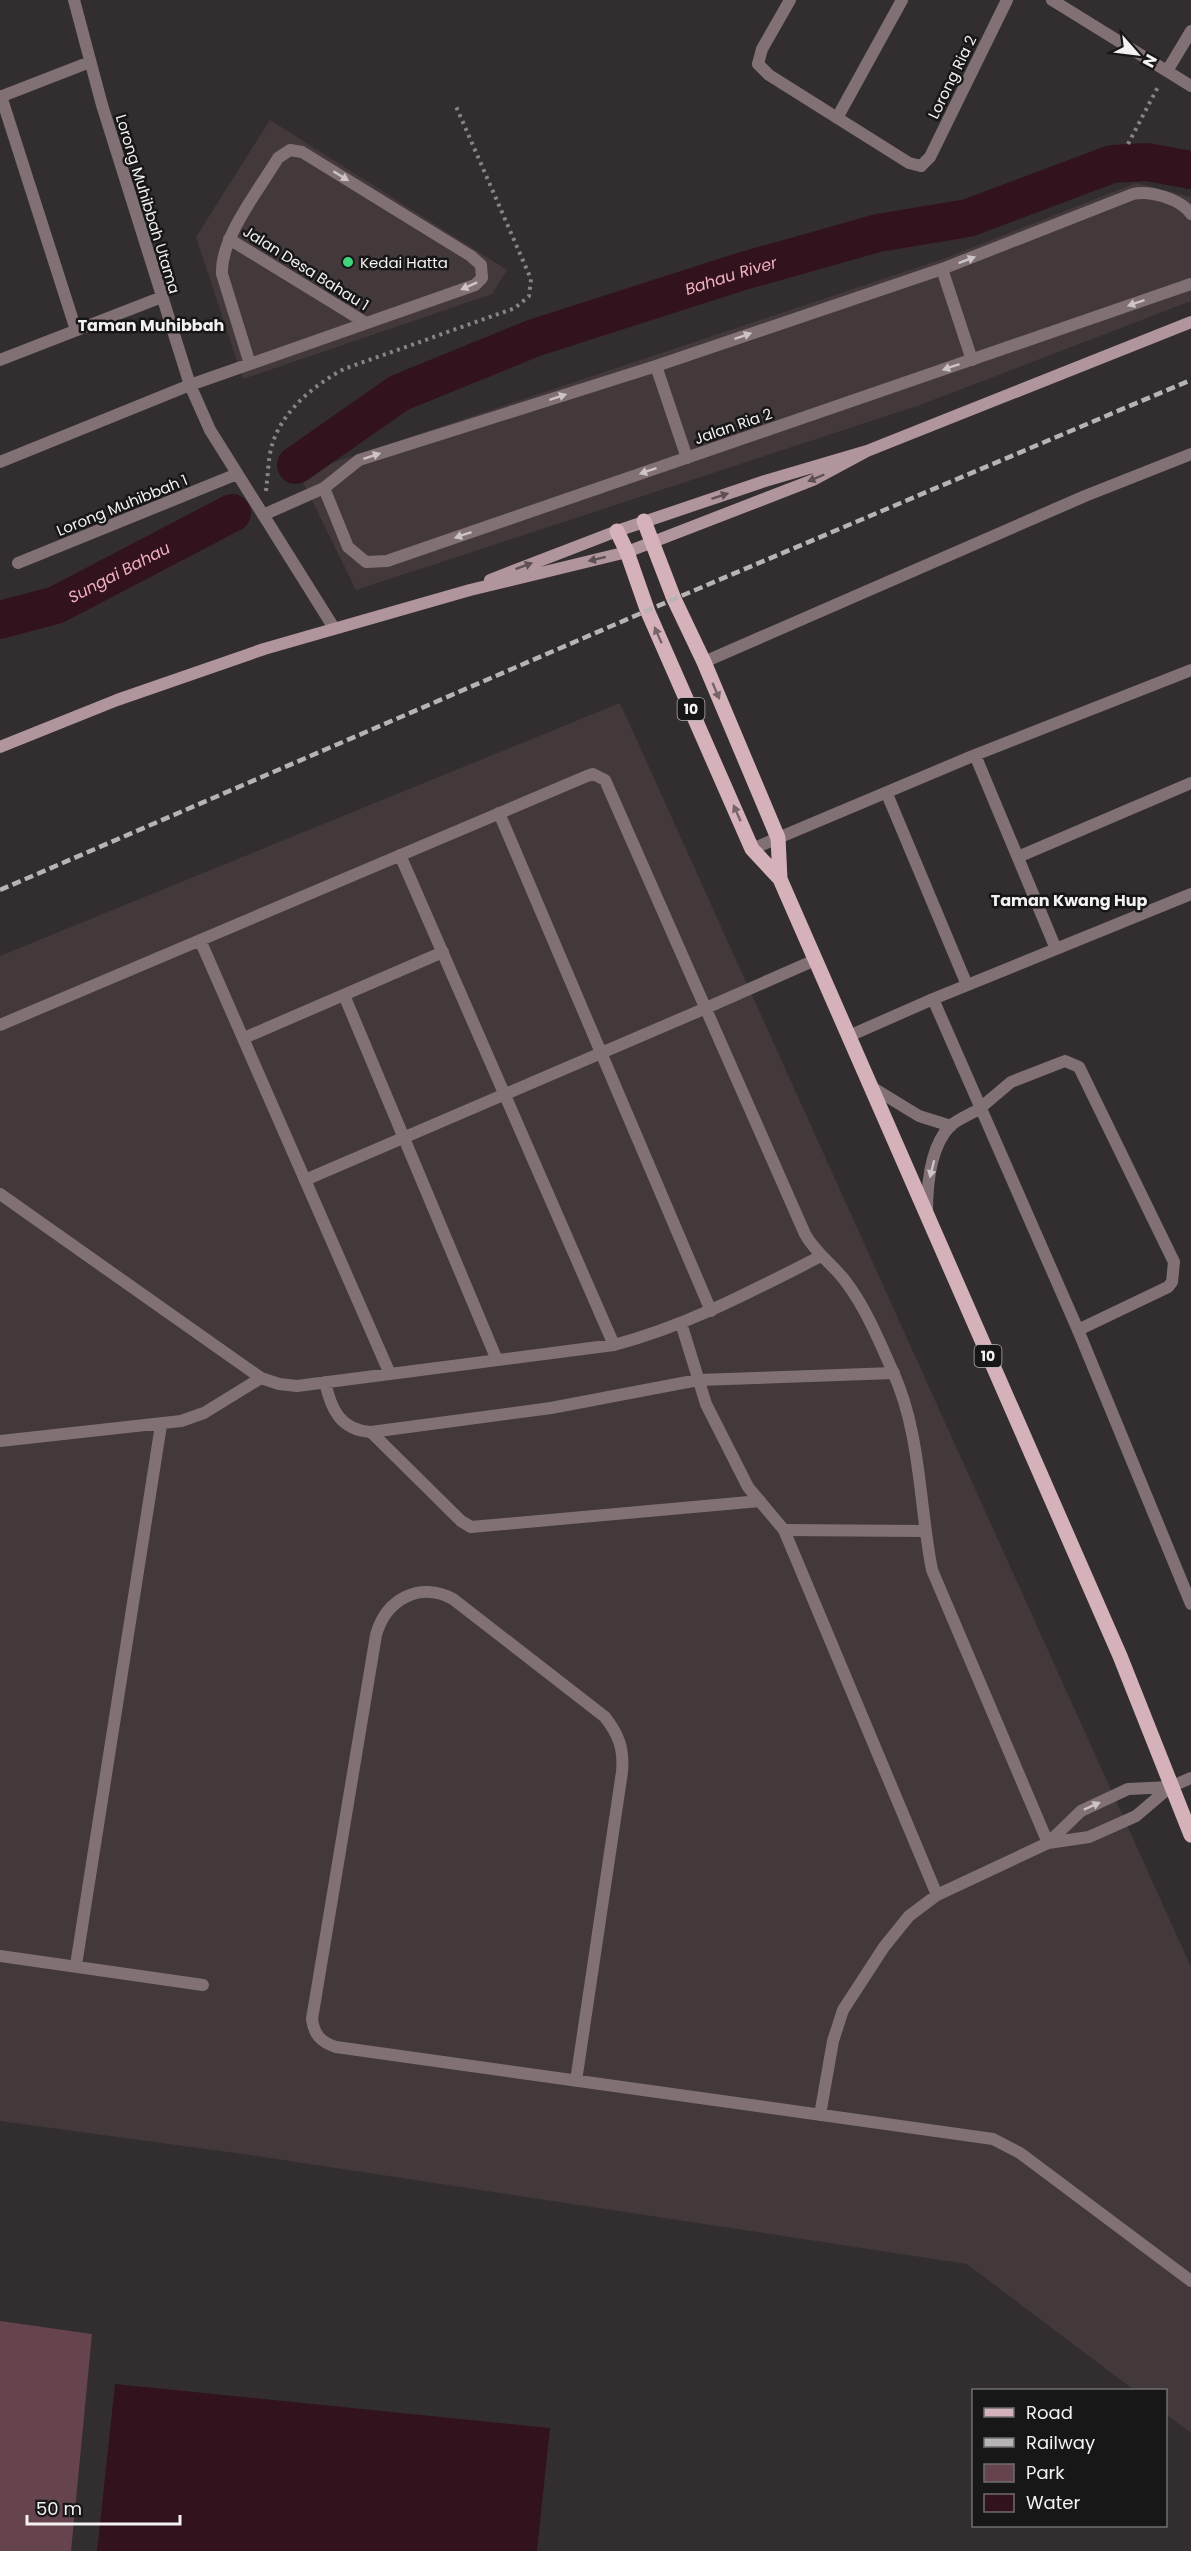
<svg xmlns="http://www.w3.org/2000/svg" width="1191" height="2551" font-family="Poppins,sans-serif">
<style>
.built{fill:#43393b}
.green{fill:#66444d}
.water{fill:#32131d}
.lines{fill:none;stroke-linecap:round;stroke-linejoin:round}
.river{stroke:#32131d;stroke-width:38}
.path{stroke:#888485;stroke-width:4;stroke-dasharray:3 4.5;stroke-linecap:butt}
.service{stroke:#827174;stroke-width:12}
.minor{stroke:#827174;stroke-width:12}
.secondary{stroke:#b1959c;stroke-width:12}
.primary{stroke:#d5b1ba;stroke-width:15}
.rail{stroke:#b7b4b5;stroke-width:4.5;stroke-dasharray:9 4.5;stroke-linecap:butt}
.oneway{fill:#ccc4c6}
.oneway2{fill:#5d5053}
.oneway3{fill:#766468}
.poi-dot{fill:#3fd77d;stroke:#181717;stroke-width:2}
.labels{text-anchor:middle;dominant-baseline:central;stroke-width:5;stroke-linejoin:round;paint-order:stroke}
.shield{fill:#181717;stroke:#b2b0b0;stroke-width:1.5}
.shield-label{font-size:14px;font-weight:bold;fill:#f4f1f2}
.street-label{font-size:15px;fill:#f4f1f2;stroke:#181717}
.poi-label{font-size:15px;fill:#f4f1f2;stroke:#181717;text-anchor:start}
.water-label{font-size:16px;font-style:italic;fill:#f3b0c1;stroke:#181717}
.neighbourhood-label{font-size:16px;font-weight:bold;fill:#f4f1f2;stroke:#181717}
</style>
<rect width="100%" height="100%" fill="#322e2f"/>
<path class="built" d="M270,120L507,270L492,294L243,379L196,237Z
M1136,183L1191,197V301L920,405L356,590L299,474L943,259Z
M620,703L1191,1967V2433L1166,2414V2390H1134L967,2264L257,2156L0,2121V956Z"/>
<path class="green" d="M0,2321L92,2334L71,2551H0Z"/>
<path class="water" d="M115,2384L550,2428L537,2551H97Z"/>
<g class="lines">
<g class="river">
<path id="s1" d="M296,465L399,393L534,338L743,271L878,233L968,218L1112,164L1147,162L1191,170"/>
<path id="s2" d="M0,620L56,605L232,513"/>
</g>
<path class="path" d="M1128,144L1159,85
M266,491C268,476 268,459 272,445C282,411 314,385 344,369L515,308L529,296L531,279L455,104"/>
<path class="service" d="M1052,0L1191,86
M758,64L769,75L909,163L921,166
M1167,71L1191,31
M1,96L76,330
M837,118L902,0
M942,269L972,360
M656,366L687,458
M0,462L190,385
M324,488L359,460L656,366L942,269L1133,194C1150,190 1181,199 1191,214
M887,794L967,985
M499,813L711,1311
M1018,857L1191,783
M344,995L497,1360
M244,1038L443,952
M979,1109L1011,1082L1065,1061L1079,1067L1174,1262L1172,1282L1168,1287L1078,1330
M305,1180L706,1008
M698,1380L894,1373
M371,1432L461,1521L471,1527L760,1501
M784,1530L924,1531"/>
<path class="minor" d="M74,0L102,105L190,385L210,430L334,628
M758,64L762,49L790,0
M0,97L90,62
M921,166L930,157L1007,0
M229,239L366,323
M0,360L162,297
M190,385L475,285L482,278L481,265L471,256L302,152L290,150L278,158C259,190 220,238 222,274L250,364
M263,515L324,488L348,547L366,562L387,561L1191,284
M18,563L237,474
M704,662L1085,496L1191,454
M975,755L1056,949
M752,849L975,755L1191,670
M400,855L614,1345
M200,940L390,1374
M933,999L1078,1330L1191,1604
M706,1008L815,960
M0,1025L587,776L593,774L605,780L805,1234C815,1253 834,1265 846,1282C866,1308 880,1343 893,1372C921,1433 919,1505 932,1570L1048,1843
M849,1036L933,999L1191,894
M870,1086L919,1116L951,1126
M0,1194L261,1378L279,1384L297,1386L614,1345C687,1326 754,1290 821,1256
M927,1212C927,1185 930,1147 950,1126C958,1119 971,1114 979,1109
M681,1323L706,1404L748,1487L784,1530L937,1895
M325,1382C331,1409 340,1430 371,1432L551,1408L698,1380
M0,1441L181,1421L204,1413L261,1378
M1048,1843L1081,1811L1128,1789L1170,1787
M0,1956L203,1985
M76,1965L161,1425
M576,2081L622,1772C624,1749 619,1735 605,1717L453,1599C420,1581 386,1599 376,1635L312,2019C314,2035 321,2042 336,2047L993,2139L1020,2153L1191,2281
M820,2115L833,2041L843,2010L884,1947L909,1916L937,1895L1048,1843L1089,1837L1136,1816L1170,1787L1191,1778"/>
<path class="secondary" d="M490,580L617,531L765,481L867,451L1191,322
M0,747L117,700L264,649L470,590L627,552L813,480L867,451"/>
<path class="primary" d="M644,521L674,599L704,662L778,838L780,879
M617,531L627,552L648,612L752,849L780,879L1120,1656L1191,1835"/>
<path class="rail" d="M0,890L674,599L1191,380"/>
</g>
<defs><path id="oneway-solid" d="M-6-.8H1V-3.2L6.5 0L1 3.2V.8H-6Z" transform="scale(1.5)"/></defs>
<g class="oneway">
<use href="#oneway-solid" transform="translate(341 176) rotate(32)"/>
<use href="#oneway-solid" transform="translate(967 260) rotate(-21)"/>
<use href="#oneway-solid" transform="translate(469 286) rotate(156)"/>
<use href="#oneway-solid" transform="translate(1136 303) rotate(161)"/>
<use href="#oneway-solid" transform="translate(743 336) rotate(-19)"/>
<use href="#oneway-solid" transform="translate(951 367) rotate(161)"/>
<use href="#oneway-solid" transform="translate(558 397) rotate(-18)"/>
<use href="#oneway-solid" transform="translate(372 456) rotate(-18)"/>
<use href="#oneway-solid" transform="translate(648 471) rotate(161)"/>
<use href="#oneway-solid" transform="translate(463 535) rotate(161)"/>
<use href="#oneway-solid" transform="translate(932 1169) rotate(104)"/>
<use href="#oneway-solid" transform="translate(1092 1806) rotate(-24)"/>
</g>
<g class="oneway2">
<use href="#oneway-solid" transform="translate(816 478) rotate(157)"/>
<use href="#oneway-solid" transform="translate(720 496) rotate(-18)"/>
<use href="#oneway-solid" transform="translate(597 559) rotate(166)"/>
<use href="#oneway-solid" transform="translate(524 566) rotate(-21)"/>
</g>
<g class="oneway3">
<use href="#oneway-solid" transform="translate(658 635) rotate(-114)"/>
<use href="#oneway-solid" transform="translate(716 691) rotate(67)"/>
<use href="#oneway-solid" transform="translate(737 813) rotate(-114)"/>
</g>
<circle class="poi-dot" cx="348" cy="262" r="6"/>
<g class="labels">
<g class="shield">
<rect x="677.5" y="698" width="27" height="22" rx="4.5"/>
<rect x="974.5" y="1345" width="27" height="22" rx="4.5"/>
</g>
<g class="shield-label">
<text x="691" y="709">10</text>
<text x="988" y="1356">10</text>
</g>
<g class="street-label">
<text transform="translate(952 77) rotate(-64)">Lorong Ria 2</text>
<text transform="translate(148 204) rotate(73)">Lorong Muhibbah Utama</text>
<text transform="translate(306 268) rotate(32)">Jalan Desa Bahau 1</text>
<text transform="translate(733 426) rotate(-19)">Jalan Ria 2</text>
<text transform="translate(122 505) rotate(-22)">Lorong Muhibbah 1</text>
</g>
<g class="poi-label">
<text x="360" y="262">Kedai Hatta</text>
</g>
<g class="water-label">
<text stroke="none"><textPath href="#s1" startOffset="478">Bahau River</textPath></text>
<text stroke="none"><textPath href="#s2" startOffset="129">Sungai Bahau</textPath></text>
</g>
<g class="neighbourhood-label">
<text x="151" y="325">Taman Muhibbah</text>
<text x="1069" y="900">Taman Kwang Hup</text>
</g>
</g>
<rect x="972" y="2389" width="195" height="138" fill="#181717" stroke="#706e6f" stroke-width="1.5"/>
<rect x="984" y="2408" width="30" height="9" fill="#d5b1ba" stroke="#706e6f" stroke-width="1.5"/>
<text x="1026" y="2419" font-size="18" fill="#f4f1f2">Road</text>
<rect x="984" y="2438" width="30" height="9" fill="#b7b4b5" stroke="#706e6f" stroke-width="1.5"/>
<text x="1026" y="2449" font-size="18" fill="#f4f1f2">Railway</text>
<rect x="984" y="2464" width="30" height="18" fill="#66444d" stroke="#706e6f" stroke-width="1.5"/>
<text x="1026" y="2479" font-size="18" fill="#f4f1f2">Park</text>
<rect x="984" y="2494" width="30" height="18" fill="#32131d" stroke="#706e6f" stroke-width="1.5"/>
<text x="1026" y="2509" font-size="18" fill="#f4f1f2">Water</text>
<g transform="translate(1137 54) rotate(118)" stroke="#181717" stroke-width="4.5" paint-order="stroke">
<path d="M0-4.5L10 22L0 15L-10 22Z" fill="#f4f1f2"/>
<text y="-9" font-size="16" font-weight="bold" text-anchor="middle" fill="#f4f1f2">N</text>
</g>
<path d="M27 2515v9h153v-9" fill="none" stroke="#f4f1f2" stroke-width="3"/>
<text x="36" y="2515" font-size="18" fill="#f4f1f2" stroke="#181717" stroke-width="4.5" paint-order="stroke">50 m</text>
</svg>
